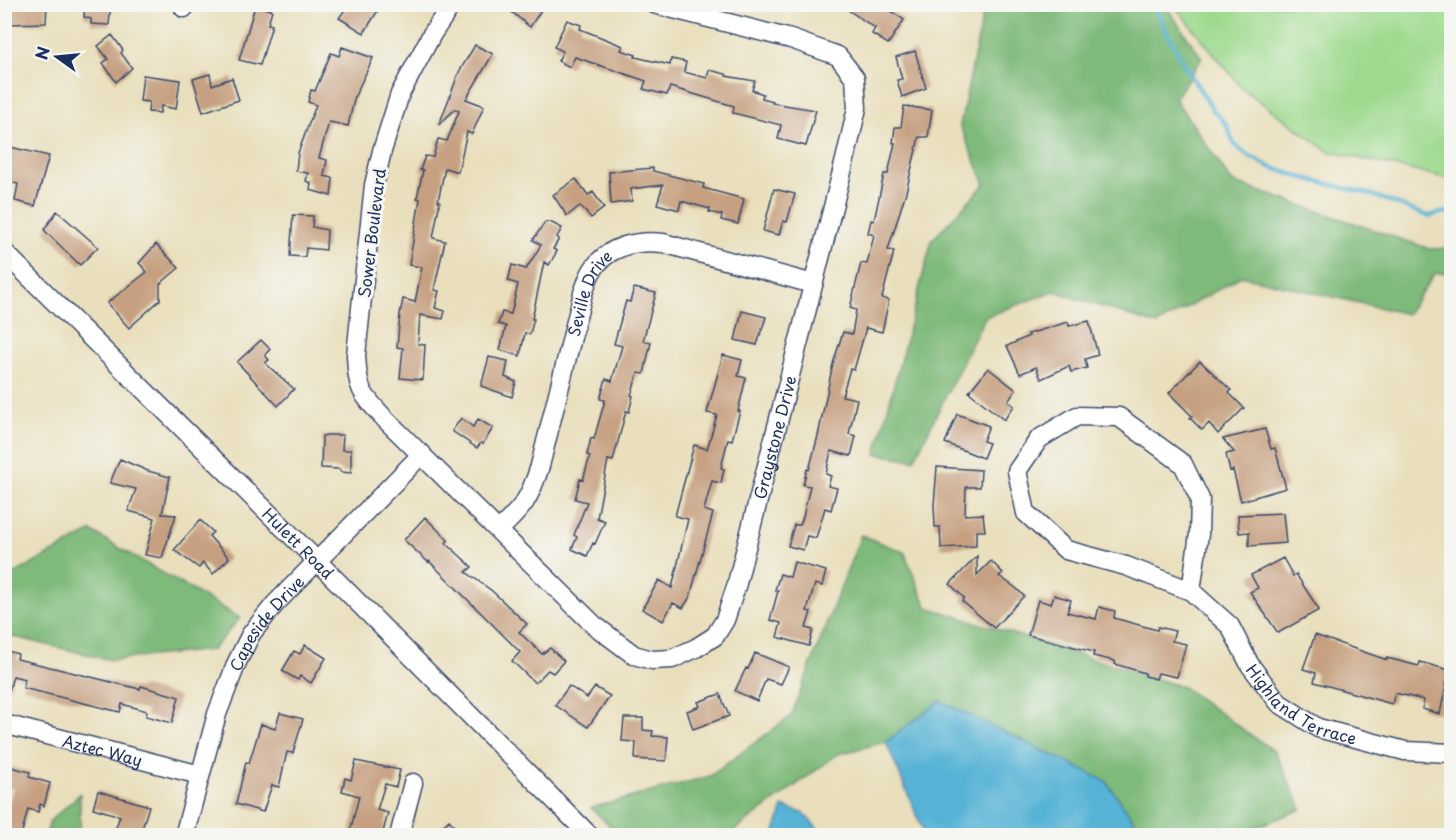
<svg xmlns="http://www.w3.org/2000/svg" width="1456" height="840" font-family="'Playpen Sans',sans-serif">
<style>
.green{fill:#9eda8e;stroke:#5c8476;stroke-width:1.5}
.forest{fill:#7eba79;stroke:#4c746c;stroke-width:1.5}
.water{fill:#56b3d5;stroke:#38719a;stroke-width:1.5}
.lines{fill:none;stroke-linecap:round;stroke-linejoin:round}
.stream{stroke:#56b3d5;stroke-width:4.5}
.building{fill:#c6a081}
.minor-casing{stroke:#3a496c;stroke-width:21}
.minor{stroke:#fff;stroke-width:18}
.labels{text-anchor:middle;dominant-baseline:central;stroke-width:6;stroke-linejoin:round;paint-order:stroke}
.street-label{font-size:16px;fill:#1b2f5e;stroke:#f6f6f2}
</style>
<rect width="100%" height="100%" fill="#f6f6f2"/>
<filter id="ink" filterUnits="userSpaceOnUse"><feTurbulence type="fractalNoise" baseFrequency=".0167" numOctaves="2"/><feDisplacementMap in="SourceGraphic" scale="12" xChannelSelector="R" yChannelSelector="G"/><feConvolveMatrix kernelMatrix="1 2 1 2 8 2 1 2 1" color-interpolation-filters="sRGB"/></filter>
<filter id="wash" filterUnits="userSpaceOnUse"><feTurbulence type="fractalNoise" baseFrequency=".008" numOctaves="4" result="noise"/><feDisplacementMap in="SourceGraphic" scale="24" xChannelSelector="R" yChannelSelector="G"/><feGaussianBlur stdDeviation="1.35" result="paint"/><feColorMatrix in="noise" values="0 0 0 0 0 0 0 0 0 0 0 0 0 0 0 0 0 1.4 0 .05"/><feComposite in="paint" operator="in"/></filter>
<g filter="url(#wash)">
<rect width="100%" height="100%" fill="#e9dfbc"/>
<path class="green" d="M1174,5H1451V179L1328,151L1243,89Z"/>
<path class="forest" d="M985,4L1165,5L1202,58L1175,99L1232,182L1430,249L1451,248V273H1435L1407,314L1241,276L1157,325L1054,291L985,317L914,460L876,454L932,240L985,184L960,126Z
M92,531V532L240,618L212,650L111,660L5,635V579Z
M861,535L904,552L927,607L1183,687L1275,752L1302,809L1236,835H1144L1106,781L940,701L886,742L838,754L734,831L733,835H620L591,808L710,776L791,716Z
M80,794V835H46L50,821Z"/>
<path class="water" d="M940,701L1106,781L1144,835H925L886,742Z
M783,807L803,813L824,835H774Z"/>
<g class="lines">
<path class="stream" d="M1149,4L1156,11L1186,68L1213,110L1226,124L1234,144L1246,154L1270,167L1300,177L1373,195L1428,216L1452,211"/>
</g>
<g id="blocks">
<path class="building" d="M10,4H47L46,23L10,24Z
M85,4H111L109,25L91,24V19L84,17Z
M349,4H382L364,33L339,18Z
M502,4H545L530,27Z
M839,4H881L904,20L888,44L872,34L875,28Z
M255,6L272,10L268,24L272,25L260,65L239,60Z
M567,20L581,25L580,29L623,46L621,50L636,55L635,57L670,65L671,59L686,62L684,72L707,78L709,70L726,74V76L755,81L752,90L763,94L762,98L773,101L772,103L816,110L806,146L778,139L781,125L733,113L734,106L670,87L667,95L643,89L646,81L575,57L570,67L558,61L563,51L554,47Z
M112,35L123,50L121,53L132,68L116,82L103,63L108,59L98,46Z
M475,45L493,54L466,99L484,106L472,134L467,132L458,172L445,168L438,201H440L433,238L445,241L434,290L439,291L435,308L445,311L443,319L420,315L418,344L425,345L423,380L400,378L403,348L397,347L400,314L403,299L415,302L422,267L409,265L420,199L417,198L423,170H420L425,156L433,157L438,139L447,141L459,111L455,109L439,125L459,72Z
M342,47L373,58L355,96L348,126L329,122L319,158L327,160L324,176L333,178L331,196L310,190L311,183L306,181L308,173L296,171L298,153L316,105L308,102L311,90L315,91L331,53L339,56Z
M915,51L926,88L902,97L897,80L902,79L896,57Z
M210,74L212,85L232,78L239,100L203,112L193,79Z
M143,75L180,80L176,109L161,106L160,113L148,112L149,102L140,101Z
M904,106L932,110L928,137H919L906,192L888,250L894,251L882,298L889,300L882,332L866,328L854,370L850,369L842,396L857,399L849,434L856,436L851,456L831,451L826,474L831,476L828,486L837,488L831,510L825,508L816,538L807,536L803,550L788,546L794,525H800L803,517L810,486L803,485L807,469L809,470L818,436L833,364L843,332L852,334L856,310L850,308L861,263L867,264L874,235L868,233L871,220L874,221L884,174H888L895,143H893L895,127H901Z
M10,147L49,156L35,206L15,201L18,184L4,181V170Z
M653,168V171L704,184L703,188L744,199L738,224L721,220L722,215L709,212L710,209L681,201L679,210L657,204L663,185L631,189L632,201L611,204L609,172Z
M576,179L588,195L593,192L604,208L591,218L580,206L567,216L553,195Z
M774,189L795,194L787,222L783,221L779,235L763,231Z
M57,211L98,247L80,265L44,230Z
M293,215L313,216L312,227L327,230L326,250L306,248L305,257L290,256Z
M545,222H550L562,228L557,237L559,239L553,249L557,251L549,265L544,262L532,319H534L530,334L525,333L520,356L500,350L506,326L498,324L502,312L511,314L518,284L508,281L512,265L526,269L541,245L533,240Z
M156,244L179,268L160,284V300L129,328L107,303L147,272L139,263Z
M634,288L656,293L643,341L651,342L644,374L638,373L631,395L633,396L629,412L626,411L613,461L608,460L597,518L605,521L595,544L593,543L587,556L572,549L577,537L574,535L587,502L575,499L580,479L583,480L590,456L587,455L591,438L594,439L605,400L600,399L606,379L612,381L622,346L614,344L626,301L630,302Z
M742,311L766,317L757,345L735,340Z
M1089,321L1098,355L1085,359L1087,368L1071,372L1069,366L1041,379L1036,367L1020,374L1007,346L1029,336L1028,334L1068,322L1069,326Z
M261,340L270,349L265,355L269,360L265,363L294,389L278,406L237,362Z
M723,355L742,360L738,376L746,378L738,411H740L732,440L728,439L721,468L724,469L721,483L712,481L704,510L713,513L690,597L683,608L673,603L663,621L642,609L659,580L672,588L688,519L675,516L694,445L707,449L717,415L707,413Z
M489,357L508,361L505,377L516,382L512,397L481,386Z
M1200,361L1231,390L1229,393L1244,408L1218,434L1209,423L1202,430L1190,418L1192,416L1169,393Z
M988,368L1016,390L1008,401L1014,406L1004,420L969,392Z
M957,414L989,426L983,441L989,443L983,458L945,443Z
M461,418L473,427L478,419L493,428L483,444L481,443L477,448L452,431Z
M1265,429L1271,449L1275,448L1286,488L1241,501L1233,470L1230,471L1226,454L1234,452L1223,439Z
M327,435H343L342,450H351V473L341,472L339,469L321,468L322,436Z
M120,459L148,471L170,477L162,514L176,515L162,558L145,555L155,518L128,511L136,489L110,483Z
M937,467L981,470L980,487H966L965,515L983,514L985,531H976V546L941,548L940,527H935L934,505Z
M1283,513L1286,543L1249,546V532L1239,533L1238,515Z
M425,517L448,540L446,543L472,567L466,572L492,591L527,624L519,632L542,654L550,648L564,661L553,673L548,670L535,683L512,661L520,652L429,561L428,562L404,540Z
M200,520L213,532L209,536L229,558L213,574L203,563L199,568L174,550Z
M977,556V575L991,561L1003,573L999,576L1016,588L1024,596L994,628L962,601L964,598L950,584Z
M1283,558L1293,576L1296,574L1319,610L1278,633L1250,592L1258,588L1251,575Z
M794,562L826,571L822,586L815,584L807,611L811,612L806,628L813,630L809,646L777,637L781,623L770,620L778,591L775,590L780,574L790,577Z
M1054,595L1071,600L1067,612L1096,619L1099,607L1115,611L1114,618L1157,630L1158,627L1175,631L1172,641L1186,644L1177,677L1158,673L1156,679L1145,676V673L1115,664V661L1093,656L1094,652L1028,635L1038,600L1051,604Z
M1315,635L1387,660V658L1419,666L1420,662L1449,670L1440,714L1422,709L1424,700L1395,693L1392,704L1314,682L1316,673L1303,669Z
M305,645L326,658L311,683L300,676L298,680L282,671L294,651L300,654Z
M4,650L18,654L17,659L140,689L141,686L179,697L172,723L146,716L147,711L122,704L120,712L23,688L25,679L13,676L9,691L4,690Z
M755,653L789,667L781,684L766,679L757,701L735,691L746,668L748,669Z
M569,686L587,698L595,687L610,696L588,727L555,705Z
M720,694L729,716L693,729L687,711L700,706L698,702Z
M280,713L303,719L293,753L287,752L279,787L272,785L263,812L236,804L246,762L249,763L261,724L275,729Z
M624,718H643V730L653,731L652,736L668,737L666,761L635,759L636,742L622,741Z
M356,761L400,770L396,787L385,784L377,810L388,813L382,836H349L359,796L342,791L345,778L351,780Z
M11,767L30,772L29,777L50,783L44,806L40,804L38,812L28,809L21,836H4V820L13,788L6,786Z
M98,791L149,806L140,836H133L115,830L120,816L93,808Z
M449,820L465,836H433Z"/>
</g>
</g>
<g filter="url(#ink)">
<use href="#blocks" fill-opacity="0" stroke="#3a496c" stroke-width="1.5"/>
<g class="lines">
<g class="minor-casing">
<g id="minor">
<path id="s1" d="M452,4L432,34L400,94L382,151L374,185L356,355C358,390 360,392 384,418L594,625L634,655L652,660L672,659L696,648L715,636L725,620L736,587L846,156L857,108L855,78L838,56L791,39L654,4"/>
<path d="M184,8L185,4"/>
<path id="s2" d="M4,252L303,547L590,836"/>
<path id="s3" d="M499,530C524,506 529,500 540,466L583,293C586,286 588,277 592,271C607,246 636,240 663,243L813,284"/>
<path id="s4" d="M1191,591L1199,534L1200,499L1183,464L1119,417L1077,416L1039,439L1017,471L1026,513L1066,550L1126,566L1191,591L1230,626L1250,665L1279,703L1318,728L1405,751L1452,753"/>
<path id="s5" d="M4,724L200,775"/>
<path id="s6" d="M184,836L217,714L237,662L251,634L275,604L422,454"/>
<path d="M399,836L413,783"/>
</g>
</g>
<use href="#minor" class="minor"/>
</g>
</g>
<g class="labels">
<g class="street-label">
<text transform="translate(371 233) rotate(-83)">Sower Boulevard</text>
<text stroke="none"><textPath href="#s3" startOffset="258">Seville Drive</textPath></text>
<text stroke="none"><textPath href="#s1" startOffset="1082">Graystone Drive</textPath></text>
<text stroke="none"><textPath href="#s2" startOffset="414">Hulett Road</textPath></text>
<text stroke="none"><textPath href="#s6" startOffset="231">Capeside Drive</textPath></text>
<text stroke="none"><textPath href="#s4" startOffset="729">Highland Terrace</textPath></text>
<text stroke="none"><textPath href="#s5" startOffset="102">Aztec Way</textPath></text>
</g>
</g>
<rect width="1456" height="840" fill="none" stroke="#f6f6f2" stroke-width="24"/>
<g transform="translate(57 57) rotate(285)" stroke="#f6f6f2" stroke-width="4.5" paint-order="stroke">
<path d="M0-4.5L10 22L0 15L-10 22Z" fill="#1b2f5e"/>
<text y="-9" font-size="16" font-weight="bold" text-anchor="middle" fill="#1b2f5e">N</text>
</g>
</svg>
